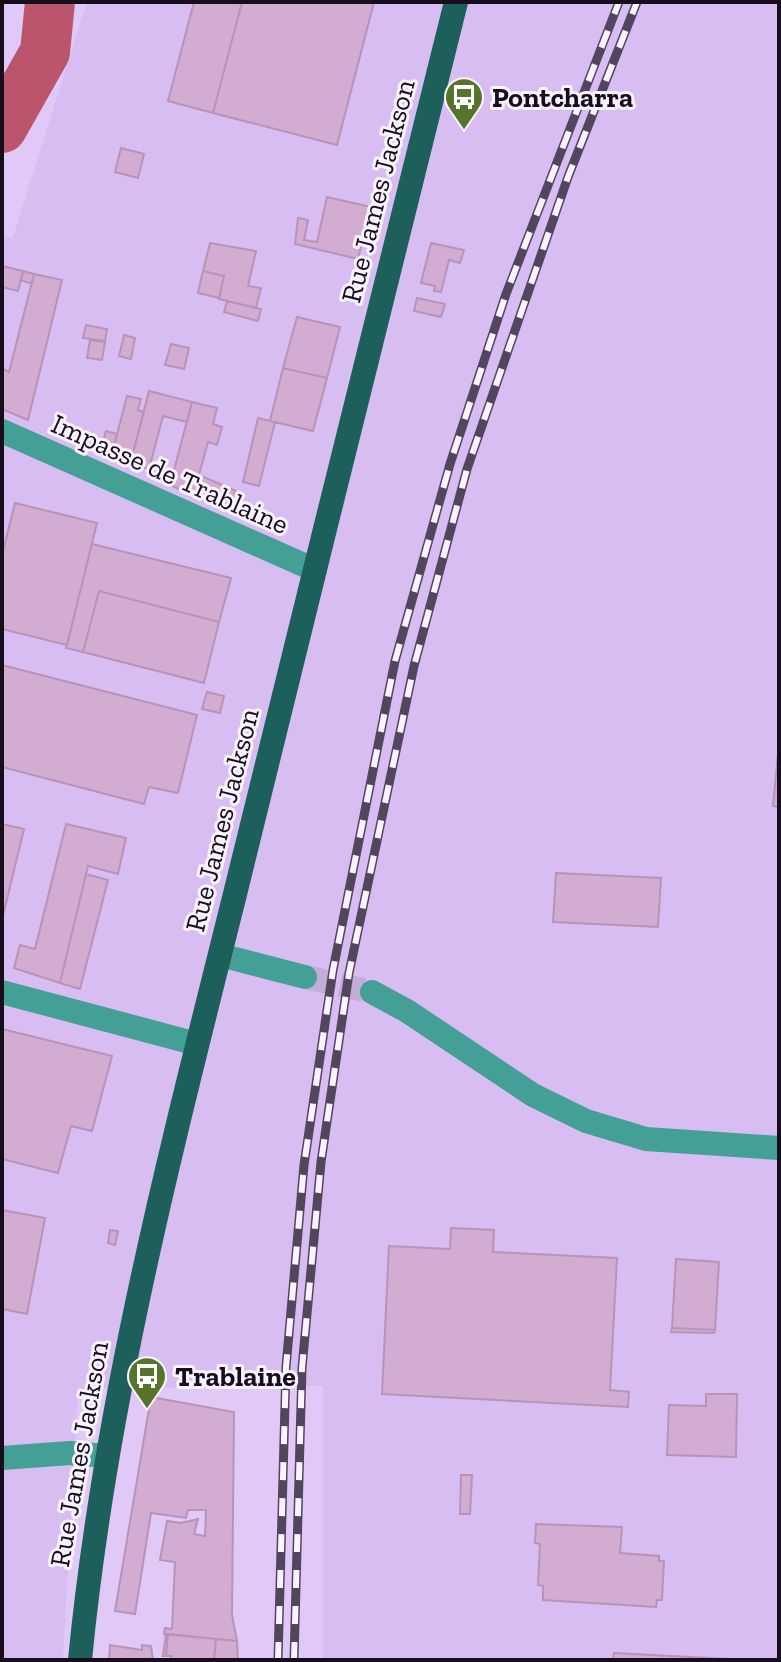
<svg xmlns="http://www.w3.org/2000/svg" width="781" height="1662" font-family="'Zilla Slab',serif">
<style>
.built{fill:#d8bdf2}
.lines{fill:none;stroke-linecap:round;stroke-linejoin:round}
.river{stroke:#bb556c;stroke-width:50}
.building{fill:#d3acd1;stroke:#b993b7;stroke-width:2}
.minor-tunnel{stroke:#c2add6;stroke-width:24;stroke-dasharray:24 12;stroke-linecap:butt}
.minor{stroke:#449f97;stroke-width:24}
.major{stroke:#1d5f5a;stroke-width:24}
.rail-casing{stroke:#52465e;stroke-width:9}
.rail{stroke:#f8f3fc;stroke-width:6;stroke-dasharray:18;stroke-linecap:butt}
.labels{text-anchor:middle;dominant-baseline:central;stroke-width:6;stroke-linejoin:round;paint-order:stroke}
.poi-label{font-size:28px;font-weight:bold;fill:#160e1d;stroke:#f8f3fc;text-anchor:start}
.street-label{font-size:28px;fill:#160e1d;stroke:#f8f3fc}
</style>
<rect width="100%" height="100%" fill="#e0c9f7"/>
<path class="built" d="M87,2H779V1660H323V1386L78,1389L63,1660H2V238L13,237Z"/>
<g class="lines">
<path class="river" d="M2,128L45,52L50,2"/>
</g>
<path class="building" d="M194,2H242L213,113L168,101Z
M242,2H374L337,145L213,113Z
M121,148L144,154L138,178L115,172Z
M327,197L371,207L358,259L295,244L298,218L308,220L304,240L317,242Z
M210,243L256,251L248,286L261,288L256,308L219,299L224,276L203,271Z
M431,243L464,250L460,263L449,260L441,292L434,291L435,286L421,283Z
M2,266L23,271L18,291L2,287Z
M23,271L34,274L32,284L21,280Z
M203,271L224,276L219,298L198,293Z
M34,274L62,280L28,420L2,409V368L9,372Z
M417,298L445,304L441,317L414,311Z
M227,301L261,309L258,321L224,312Z
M297,317L340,327L327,378L283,368Z
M86,325L107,329L105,341L83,338Z
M124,335L135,338L131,359L119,356Z
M90,340L105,342L102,360L87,358Z
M171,344L189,348L184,369L165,365Z
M283,368L327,378L313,431L270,421Z
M149,391L192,402L187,422L163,416L149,469L130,464Z
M127,396L141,399L138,410L144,412L130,464L111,458Z
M192,402L217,408L213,424L222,427L217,445L208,442L199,475L236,491L226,511L170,485Z
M258,418L275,422L259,486L243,482Z
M106,431L117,434L111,456L100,453Z
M15,503L97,523L67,645L2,629V555Z
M92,544L231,578L219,622L99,591L83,652L66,648Z
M99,591L219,622L204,683L83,652Z
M2,665L197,715L178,793L149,787L144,804L2,767Z
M207,692L224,696L220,713L202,709Z
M779,743V807L773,806Z
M2,824L24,829L2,920Z
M66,824L126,838L118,874L88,866L60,983L14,968L20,945L35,949Z
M556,873L661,878L658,927L553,922Z
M86,874L108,880L80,989L60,983Z
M2,1029L112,1056L92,1131L71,1126L58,1173L2,1159Z
M2,1210L45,1218L27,1314L2,1309Z
M451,1228L494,1230L493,1252L617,1258L610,1390L629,1392L628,1407L382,1394L389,1246L450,1249Z
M110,1230L118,1231L115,1245L108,1243Z
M676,1259L719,1262L715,1330L672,1328Z
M672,1328L715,1330L714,1333L671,1332Z
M706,1394H737L736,1457L667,1455L669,1405L706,1406Z
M151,1397L234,1412L232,1615L237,1641L164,1634L165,1628L172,1629L175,1562L160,1560L167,1521L181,1523L198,1519L194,1534L205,1536L206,1510H188L186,1518L151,1513L135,1614L115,1611Z
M461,1475H472L470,1514H460Z
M536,1524L622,1527L620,1553L659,1556V1561H664L662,1600H657L656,1607L543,1600V1586L538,1585L540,1544L535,1543Z
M166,1634H168L166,1656H163Z
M168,1634L216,1639L214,1660H171V1656H166Z
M216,1639L237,1641L238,1660H214Z
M110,1645L142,1650V1645L151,1646L153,1660H109Z
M614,1653L748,1660H613Z"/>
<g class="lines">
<path class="minor-tunnel" d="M305,977L372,992"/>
<path class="minor" d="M2,431L315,570
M220,955L305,977
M2,992L197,1044
M372,992L407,1011L533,1095L586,1121L646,1139L779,1148
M2,1458L70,1453L107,1456"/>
<path class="major" d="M80,1660C105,1402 171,1150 234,898C307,599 382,301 456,2"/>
<g class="rail-casing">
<path id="rail" d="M278,1660L286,1367L304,1165L333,970L395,661L450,464L506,294L619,2
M294,1660L302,1368L321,1162L349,973L414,666L467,469L568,177L637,2"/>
</g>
<use href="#rail" class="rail"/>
</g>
<defs>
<g id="bus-pin" transform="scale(2)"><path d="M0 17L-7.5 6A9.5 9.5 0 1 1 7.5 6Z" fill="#57752a" stroke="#f8f3fc"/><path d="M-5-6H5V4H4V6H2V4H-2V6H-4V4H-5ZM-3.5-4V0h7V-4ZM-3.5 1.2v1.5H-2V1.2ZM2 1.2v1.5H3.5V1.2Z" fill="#fff"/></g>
</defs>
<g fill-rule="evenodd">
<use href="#bus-pin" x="464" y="97"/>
<use href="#bus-pin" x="147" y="1376"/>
</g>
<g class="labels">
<g class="poi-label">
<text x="492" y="97">Pontcharra</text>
<text x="175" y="1376">Trablaine</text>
</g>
<g class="street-label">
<text transform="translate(378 191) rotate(-76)">Rue James Jackson</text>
<text transform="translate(170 474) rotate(24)">Impasse de Trablaine</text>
<text transform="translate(222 820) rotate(-76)">Rue James Jackson</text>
<text transform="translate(79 1454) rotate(-80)">Rue James Jackson</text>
</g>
</g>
<rect width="781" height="1662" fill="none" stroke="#160e1d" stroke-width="8"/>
</svg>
